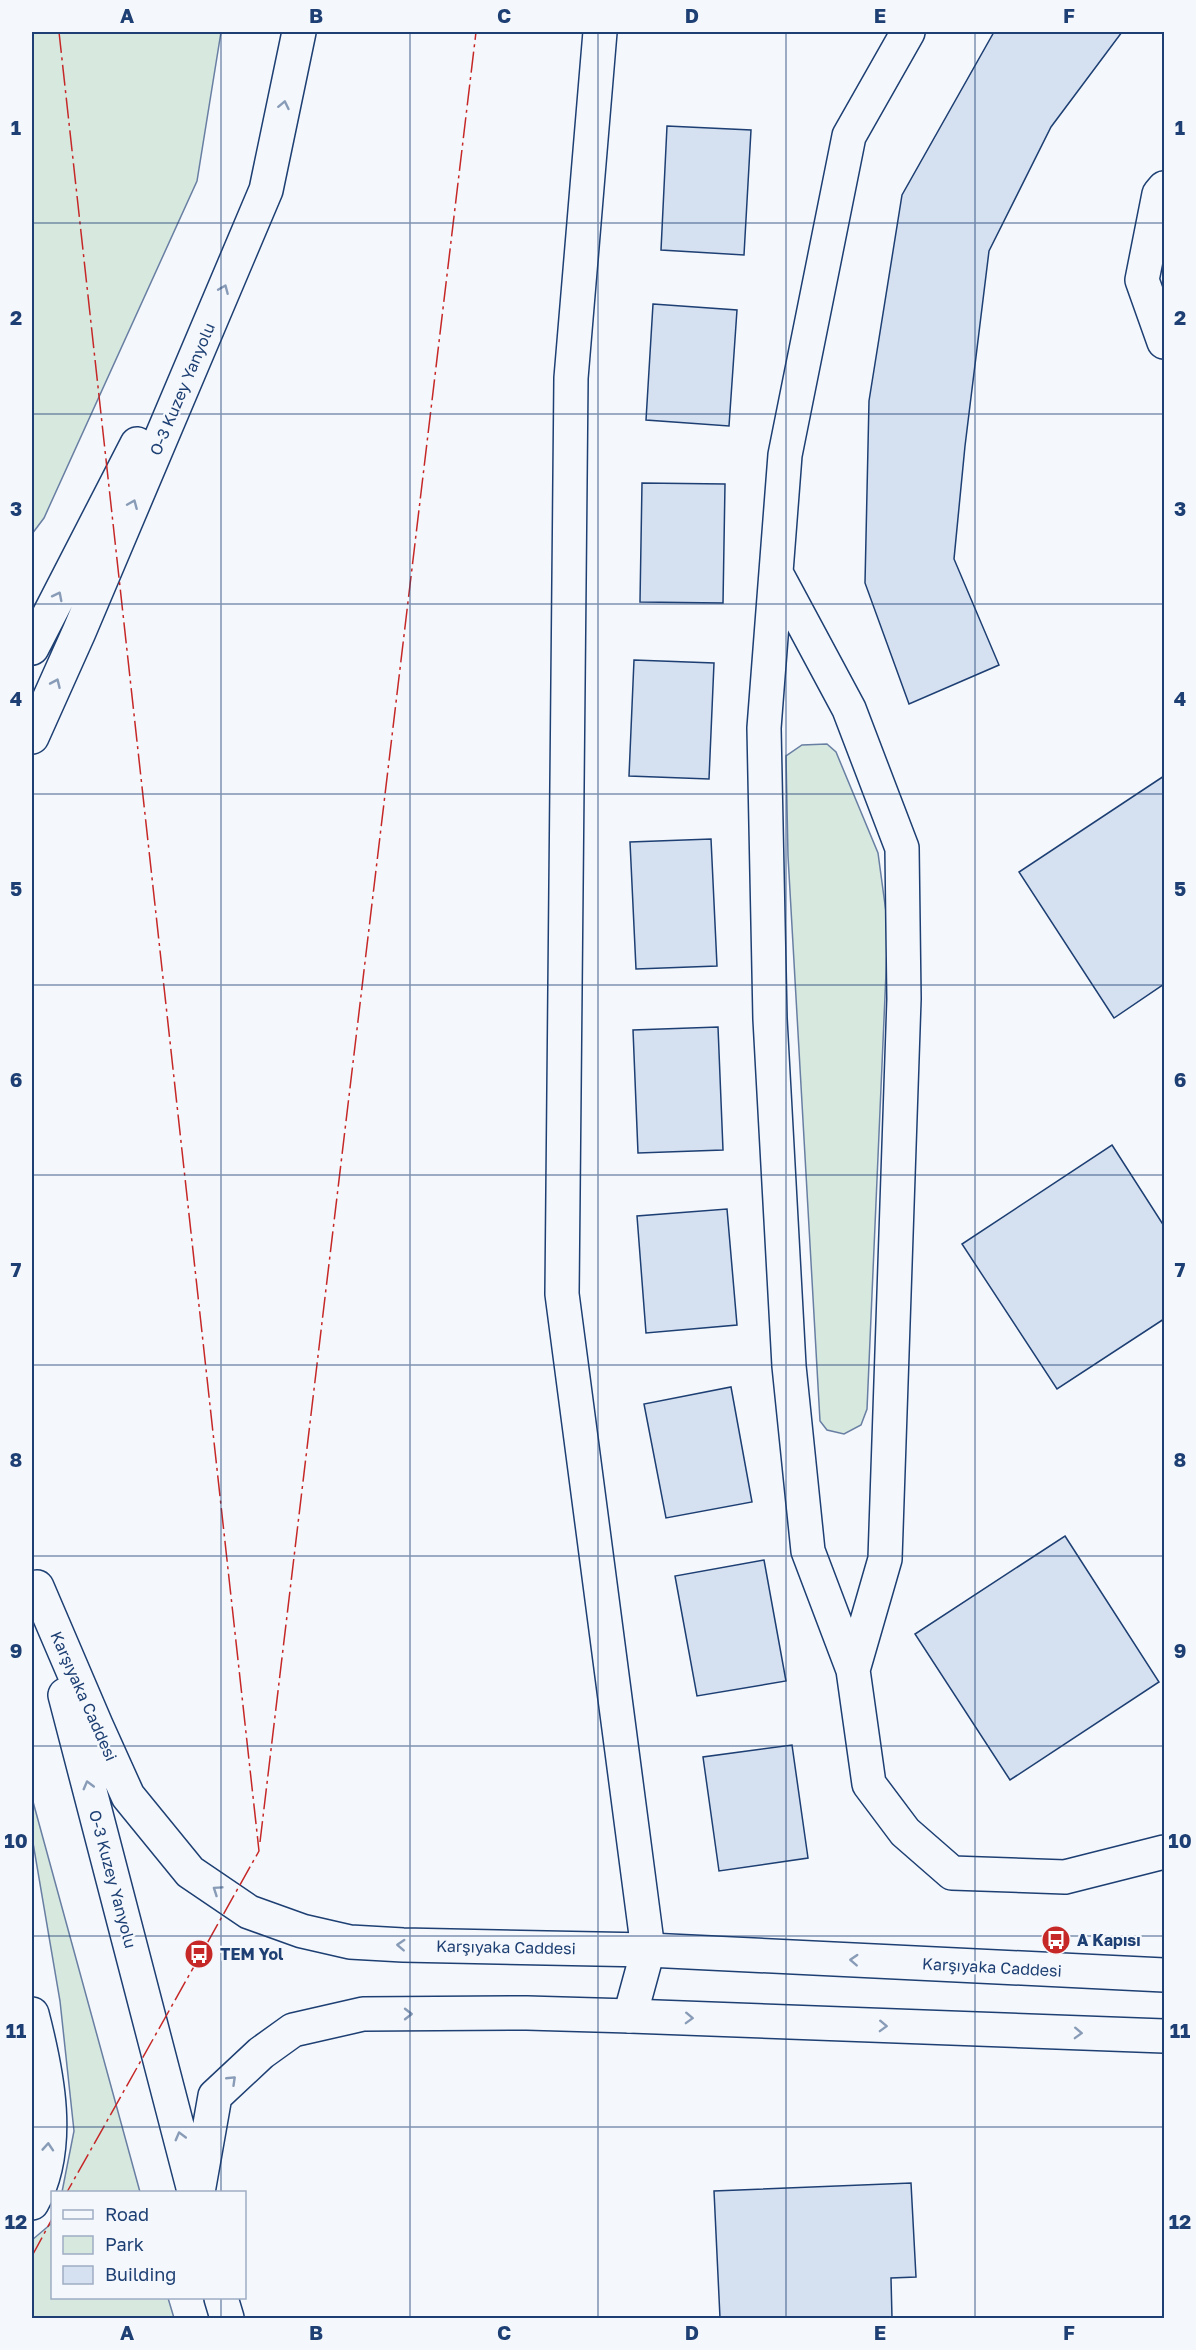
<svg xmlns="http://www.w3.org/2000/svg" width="1196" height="2350" font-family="'Golos Text',sans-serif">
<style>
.green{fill:#d7e8df;stroke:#687fa3;stroke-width:1.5}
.building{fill:#d5e0f0;stroke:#1d3f73;stroke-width:1.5}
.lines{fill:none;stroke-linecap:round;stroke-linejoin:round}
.minor-casing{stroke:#1d3f73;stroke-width:36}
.major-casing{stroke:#1d3f73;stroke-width:36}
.minor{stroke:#f4f7fb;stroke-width:33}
.major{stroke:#f4f7fb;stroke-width:33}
.power{stroke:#c62828;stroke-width:1.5;stroke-dasharray:21 4.5 3 4.5;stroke-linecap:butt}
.oneway{stroke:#889bb7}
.grid{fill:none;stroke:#1d3f73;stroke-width:1.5;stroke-opacity:0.55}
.labels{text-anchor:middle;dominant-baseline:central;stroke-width:4.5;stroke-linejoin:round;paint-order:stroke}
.street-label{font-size:16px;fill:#1d3f73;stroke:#f4f7fb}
.poi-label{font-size:16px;font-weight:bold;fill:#1d3f73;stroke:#f4f7fb;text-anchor:start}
.neatline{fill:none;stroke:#1d3f73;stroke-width:2}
.grid-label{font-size:20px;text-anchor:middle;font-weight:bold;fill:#1d3f73}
</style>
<rect width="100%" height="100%" fill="#f4f7fb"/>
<path class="green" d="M32,32H221L197,181L44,518L32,534Z
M827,744L836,752L878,853L888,927L867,1409L861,1425L844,1434L827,1430L820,1421L788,856L786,756L802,745Z
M32,1798L140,2192H62L74,2131L60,2001L32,1837Z
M52,2223V2298H168L174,2318H32V2240Z"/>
<path class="building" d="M994,32H1122L1051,127L989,251L965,446L954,559L999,665L909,704L865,583L869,401L902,195Z
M667,126L751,130L744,255L661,250Z
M653,304L737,310L729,426L646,420Z
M642,483L725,484L723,603L640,602Z
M634,660L714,663L709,779L629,776Z
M1164,776V984L1114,1018L1019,872Z
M711,839L717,966L636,969L630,842Z
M718,1027L723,1150L638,1153L633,1030Z
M1112,1145L1164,1226V1319L1057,1389L962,1244Z
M727,1209L737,1325L646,1333L637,1216Z
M731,1387L752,1502L666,1518L644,1404Z
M1065,1536L1159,1682L1010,1780L915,1634Z
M764,1560L786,1681L697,1696L675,1576Z
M792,1745L808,1858L719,1871L703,1757Z
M911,2183L916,2277L891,2278L892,2318H720L714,2191Z"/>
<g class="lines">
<g class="minor-casing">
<path id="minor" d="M600,32L571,378L562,1294L648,1950L630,2016
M908,32L849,136L785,455L764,728L770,1019L789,1366L808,1551L853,1670L869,1784L905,1832L952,1873L1065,1877L1164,1852
M1164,188L1159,194L1142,280L1164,342
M776,573L849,709L902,848L904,999L885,1559L853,1670"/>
</g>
<g class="major-casing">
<path id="major" d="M32,648L137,444
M32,737L79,632L266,190L299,32
M37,1587L96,1725L128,1796L190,1872L249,1912L302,1931L350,1942L403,1945L648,1950L1164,1975
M65,1695L194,2191
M32,2014C47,2072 63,2147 32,2203
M198,2192L215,2096L261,2053L293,2030L363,2014L527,2013L630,2016L1164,2036
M221,2298L227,2318"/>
</g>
<use href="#minor" class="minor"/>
<use href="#major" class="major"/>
<path class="power" d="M59,32L259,1851L67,2192
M260,1842L476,32
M32,2256L52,2219"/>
</g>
<defs><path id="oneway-chevron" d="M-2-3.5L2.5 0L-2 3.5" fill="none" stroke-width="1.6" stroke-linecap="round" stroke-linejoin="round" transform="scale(1.5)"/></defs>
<g class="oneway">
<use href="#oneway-chevron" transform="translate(284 105) rotate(-78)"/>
<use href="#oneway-chevron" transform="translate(224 289) rotate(-67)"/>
<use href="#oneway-chevron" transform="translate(133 504) rotate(-67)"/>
<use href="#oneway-chevron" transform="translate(58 596) rotate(-63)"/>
<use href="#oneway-chevron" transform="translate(56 683) rotate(-66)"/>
<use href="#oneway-chevron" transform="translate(88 1785) rotate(-105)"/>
<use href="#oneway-chevron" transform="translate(217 1890) rotate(-146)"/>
<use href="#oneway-chevron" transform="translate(401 1945) rotate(-177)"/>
<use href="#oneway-chevron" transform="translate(854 1960) rotate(-177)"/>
<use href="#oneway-chevron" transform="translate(408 2014)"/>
<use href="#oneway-chevron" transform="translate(689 2018) rotate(2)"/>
<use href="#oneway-chevron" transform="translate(883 2026) rotate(2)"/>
<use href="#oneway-chevron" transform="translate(1078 2033) rotate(2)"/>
<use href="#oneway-chevron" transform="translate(232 2080) rotate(-44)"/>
<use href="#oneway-chevron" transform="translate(180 2136) rotate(-105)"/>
<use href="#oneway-chevron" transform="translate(48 2147) rotate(-86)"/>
</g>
<path class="grid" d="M221,32V2192M410,32V2318M598,32V2318M786,32V2318M975,32V2318M32,223H1164M32,414H1164M32,604H1164M32,794H1164M32,985H1164M32,1175H1164M32,1365H1164M32,1556H1164M32,1746H1164M32,1936H1164M32,2127H1164M221,2298V2318"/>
<defs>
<g id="bus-disc" transform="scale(1.5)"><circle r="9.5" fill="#c62828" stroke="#f4f7fb"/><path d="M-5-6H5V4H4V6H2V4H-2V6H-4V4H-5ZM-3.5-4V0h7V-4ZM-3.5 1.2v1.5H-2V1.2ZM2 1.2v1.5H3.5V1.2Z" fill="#fff"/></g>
</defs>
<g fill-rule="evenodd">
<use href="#bus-disc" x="1056" y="1940"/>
<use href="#bus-disc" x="199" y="1954"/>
</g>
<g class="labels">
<g class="street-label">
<text transform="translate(182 389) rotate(-67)">O-3 Kuzey Yanyolu</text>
<text transform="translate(84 1696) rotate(66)">Karşıyaka Caddesi</text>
<text transform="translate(113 1879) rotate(75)">O-3 Kuzey Yanyolu</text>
<text transform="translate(506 1947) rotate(1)">Karşıyaka Caddesi</text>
<text transform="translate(992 1967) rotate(3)">Karşıyaka Caddesi</text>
</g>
<g class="poi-label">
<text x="1077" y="1940">A Kapısı</text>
<text x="220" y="1954">TEM Yol</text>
</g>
</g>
<rect width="1196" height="2350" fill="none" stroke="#f4f7fb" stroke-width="66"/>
<rect x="51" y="2191" width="195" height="108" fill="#f4f7fb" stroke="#9eadc5" stroke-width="1.5"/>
<rect x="63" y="2210" width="30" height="9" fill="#f4f7fb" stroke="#9eadc5" stroke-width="1.5"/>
<text x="105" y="2221" font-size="18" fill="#1d3f73">Road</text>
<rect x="63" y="2236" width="30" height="18" fill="#d7e8df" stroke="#9eadc5" stroke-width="1.5"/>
<text x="105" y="2251" font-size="18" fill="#1d3f73">Park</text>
<rect x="63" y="2266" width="30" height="18" fill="#d5e0f0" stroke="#9eadc5" stroke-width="1.5"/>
<text x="105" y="2281" font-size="18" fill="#1d3f73">Building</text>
<rect x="33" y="33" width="1130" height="2284" class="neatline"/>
<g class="grid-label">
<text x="127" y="23">A</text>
<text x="316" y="23">B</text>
<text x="504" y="23">C</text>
<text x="692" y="23">D</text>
<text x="880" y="23">E</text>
<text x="1069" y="23">F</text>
<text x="16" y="135">1</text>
<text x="1180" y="135">1</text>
<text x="16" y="325">2</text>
<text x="1180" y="325">2</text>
<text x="16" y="516">3</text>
<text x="1180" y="516">3</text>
<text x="16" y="706">4</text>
<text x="1180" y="706">4</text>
<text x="16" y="896">5</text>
<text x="1180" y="896">5</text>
<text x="16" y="1087">6</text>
<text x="1180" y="1087">6</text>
<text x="16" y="1277">7</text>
<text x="1180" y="1277">7</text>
<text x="16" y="1467">8</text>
<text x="1180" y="1467">8</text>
<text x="16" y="1658">9</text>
<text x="1180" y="1658">9</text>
<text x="16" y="1848">10</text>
<text x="1180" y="1848">10</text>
<text x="16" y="2038">11</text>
<text x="1180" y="2038">11</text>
<text x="16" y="2229">12</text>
<text x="1180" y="2229">12</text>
<text x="127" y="2340">A</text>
<text x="316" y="2340">B</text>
<text x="504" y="2340">C</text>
<text x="692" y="2340">D</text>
<text x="880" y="2340">E</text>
<text x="1069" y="2340">F</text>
</g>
</svg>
